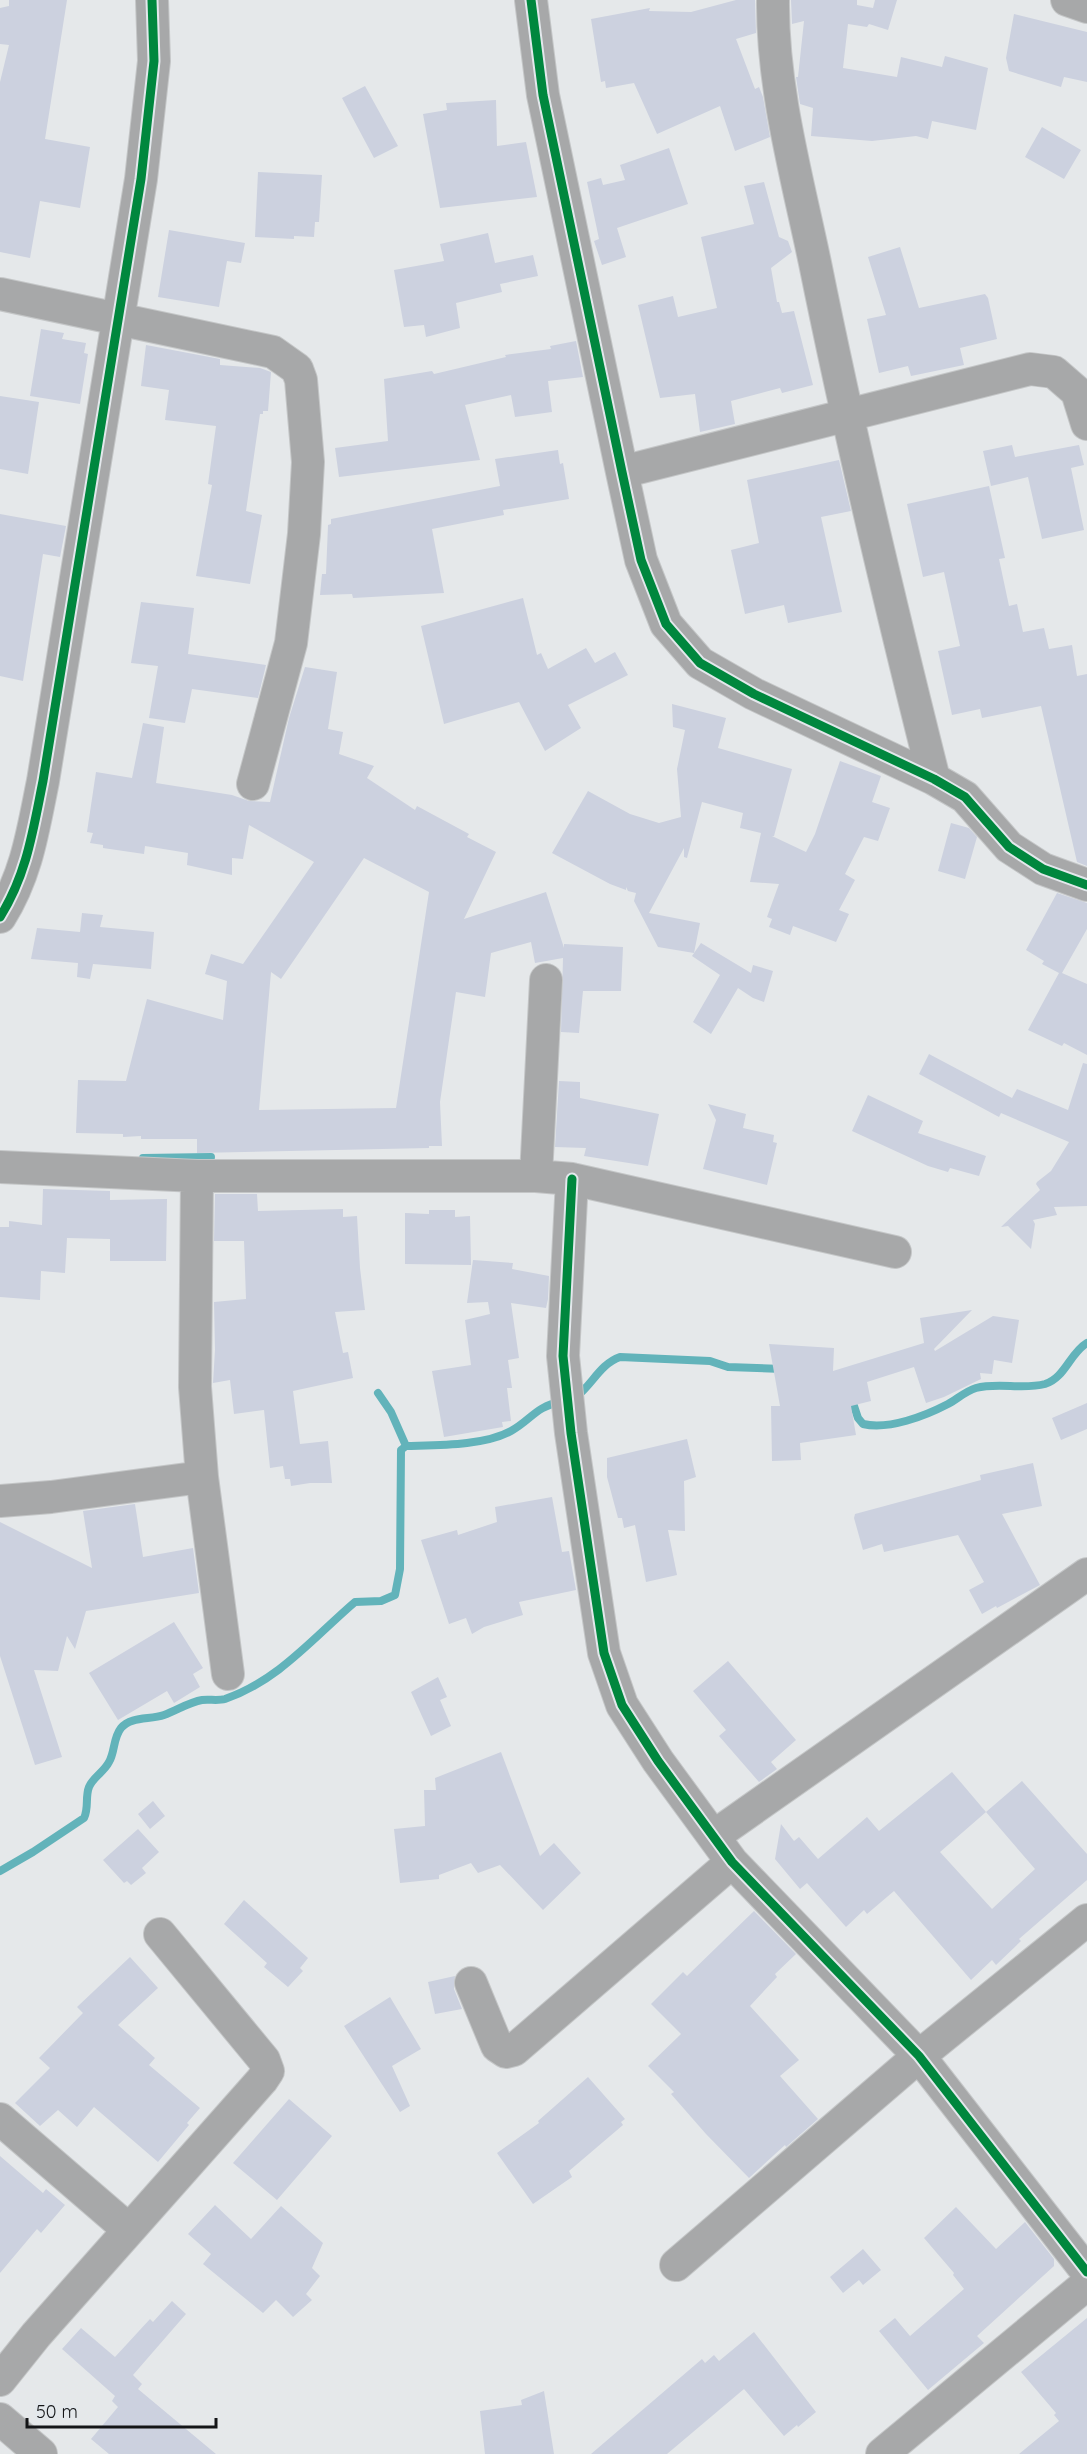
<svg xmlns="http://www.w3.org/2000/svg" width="1087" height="2454" font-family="Quicksand,sans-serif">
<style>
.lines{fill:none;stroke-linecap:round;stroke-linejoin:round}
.stream{stroke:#62b3ba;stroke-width:8}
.building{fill:#ccd1df;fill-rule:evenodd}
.minor-casing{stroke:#c4c6c7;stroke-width:34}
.minor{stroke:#a7a8a9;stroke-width:32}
.cycleway-casing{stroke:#e3e8ec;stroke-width:13}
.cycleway{stroke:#00873e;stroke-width:9}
</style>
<rect width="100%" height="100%" fill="#e5e8ea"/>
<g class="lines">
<path class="stream" d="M143,1158L211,1157
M378,1393L391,1412L406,1446
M576,1397C592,1385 600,1364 620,1357L710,1361L728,1367L783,1369
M851,1397L858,1418L863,1424C889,1430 925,1416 948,1404C957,1399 966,1391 976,1388C998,1382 1023,1390 1045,1384C1065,1378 1070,1353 1087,1343
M406,1446C436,1445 484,1446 511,1431C531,1420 536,1406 561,1402
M0,1871L33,1852L84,1818C89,1808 85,1797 89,1787C93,1777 104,1772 109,1762C115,1752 113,1738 121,1728C131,1716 150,1720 164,1715C176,1711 189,1702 202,1700C209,1699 218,1701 225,1699C278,1681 314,1637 355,1602L381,1601L395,1595L400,1569L401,1450L406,1446"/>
</g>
<path class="building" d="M9,0H67L45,139L90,147L80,208L40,201L30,258L0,252V82L9,45L0,44V8L9,6Z
M736,0H755L756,33L736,39L755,89L759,87L763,97L770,137L735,151L720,106L657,134L634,83L606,88L605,81L601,82L591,19L650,8L649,11L691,12Z
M791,0H857V5L873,8L875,0H897L888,30L869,24L867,27L848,24L843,68L897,77L901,57L942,67L945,56L988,68L976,130L932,121L928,139L916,136L872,141L811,136L813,108L800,104L796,77H798L804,21L792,24Z
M1014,14L1087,32V82L1064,77L1061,87L1009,71L1006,58Z
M365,86L398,146L374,158L342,98Z
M496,100L497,146L526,142L537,197L440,208L423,114L447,110L446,103Z
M1042,127L1081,150L1064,179L1025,157Z
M669,148L688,204L617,228L626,257L602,265L594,241L599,239L587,182L601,178L603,185L625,180L620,165Z
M258,172L322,175L319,222H315L314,237L294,236V239L255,237Z
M764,182L779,237L788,241L792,252L771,268L777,302H779L782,313L794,311L813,385L782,393L780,388L731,401L735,424L700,432L695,394L660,398L638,305L673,296L678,317L717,308L701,237L754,224L744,186Z
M169,230L245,243L241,263L227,261L219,307L158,297Z
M488,233L495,263L533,255L538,276L500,284L502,292L456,303L460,328L426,337L424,325L404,327L394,270L444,261L440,244Z
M900,247L919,308L985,294L988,298L997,339L960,348L964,365L911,376L908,366L879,373L867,319L886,315L868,257Z
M41,329L64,333L62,339L86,343L84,353L88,354L80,404L30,396Z
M576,341L583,377L548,381L552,412L515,417L511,395L465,405L480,460L339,477L335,448L388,441L384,379L432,371L434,374L506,357L505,355L551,349L550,346Z
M146,345L220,359V365L260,368L271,372L268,411H263V414H260L246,511L262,515L250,584L196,576L212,485L208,484L216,426L165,420L169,390L141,386Z
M0,396L39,402L28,474L0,469Z
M1012,445L1015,457L1079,445L1084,465L1071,468L1084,530L1042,539L1028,477L991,486L983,451Z
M558,450L560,464L563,463L569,499L503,510L504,515L432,529L444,593L353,598L352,594L320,595L322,574H326L328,525L331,524V519L500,486L495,459Z
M839,460L851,511L821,517L842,612L788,623L784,605L745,614L731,550L759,543L747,480Z
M989,486L1005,558L999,559L1009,606L1017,604L1023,632L1044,628L1049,649L1072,645L1077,676L1087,674V866L1077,862L1041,706L982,718L980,709L952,715L938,651L960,646L944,572L923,577L907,504Z
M0,514L66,526L60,557L43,554L23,681L0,676Z
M523,598L537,655L541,653L548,669L586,648L595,663L615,652L628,675L568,705L581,728L545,751L519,702L444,724L421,626Z
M141,602L194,608L188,654L266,665L258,698L192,689L185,723L149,718L158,666L131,663Z
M305,667L337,672L328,729L343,732L339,754L374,766L367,778L415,810L417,806L469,834L467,837L496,852L464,919L546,892L564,948V944L623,947L621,991H583L579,1033L561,1032L563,958L535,963L531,942L491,953L485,997L456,992L440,1102L442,1146H429V1148L197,1153V1139H141V1136L123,1137V1134L76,1133L78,1080L126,1081L147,999L223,1020L227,981L205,974L211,954L243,964L314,862L249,825L243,859L232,858V875L187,865L188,853L145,846L144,854L103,848V845L90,843L93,833L87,832L96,772L132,778L143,723L164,727L156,783L232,795L249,801L270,802L289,718ZM364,858L429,892L396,1108L259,1110L271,972L281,979Z
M672,704L726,718L718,748L792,769L774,836H772L806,852L815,834L840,761L881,776L872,802L890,808L878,841L864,837L845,874L855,880L839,910L849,914L836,942L793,926L790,935L769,927L772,919L767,917L779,884L750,882L761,833L740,828L743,813L702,802L687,858L684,857V848L649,913L700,923L694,953L658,947L634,901L636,893L628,891L626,887V890L610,884L552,853L588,791L630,814L659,823L681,817L677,769L685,730L673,727Z
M951,823L969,828L977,837L965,879L938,871Z
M1057,893L1087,903V929L1062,973L1087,984V1055L1064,1043L1062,1046L1028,1030L1059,973L1042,964L1044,961L1026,950Z
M82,913L103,915L100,927L154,932L151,969L93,964L90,979L77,977L78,963L31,959L37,928L80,932Z
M701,943L751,973L753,965L773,971L764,1002L753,998L738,988L711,1034L693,1022L720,975L692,956Z
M929,1054L1012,1098L1017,1089L1068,1110L1083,1063L1087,1064V1206L1054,1207L1057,1215L1033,1220L1035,1224L1031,1249L1008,1226L1001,1227L1040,1190L1036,1184L1037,1182L1051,1171L1069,1142L1001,1113L999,1117L919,1074Z
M559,1081L580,1082V1098L659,1114L648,1166L584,1156L586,1148L555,1147Z
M868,1095L923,1121L918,1133L986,1156L979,1176L950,1168L948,1172L928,1166L852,1131Z
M708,1104L746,1114L743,1128L774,1135L773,1142L777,1143L767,1185L703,1169L716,1120Z
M43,1189L110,1191V1200L167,1199L166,1261H110V1239L67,1238L65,1273L41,1271L40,1300L0,1297V1227H9V1221L42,1225Z
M215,1194H257L258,1211L343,1209V1217L357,1216L360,1268L365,1310L335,1312L343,1353L348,1352L353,1378L293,1391L300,1444L328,1441L332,1483H310L291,1486L290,1479H285L283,1466L270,1468L264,1410L234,1414L230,1380L213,1383L215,1350L214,1302L246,1299L244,1241H214Z
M429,1210H455V1217L470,1216L471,1265L405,1264V1213L429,1214Z
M473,1260L513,1263L512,1269L549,1276L548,1299L546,1308L511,1303L519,1358L508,1360L512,1388H507L511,1421L502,1422L503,1427L444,1437L432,1371L471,1365L465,1320L490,1314L488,1302L467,1303Z
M972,1310L934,1349L935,1351L993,1316L1019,1320L1012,1363L994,1360L992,1374L980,1373L981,1379L944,1397L926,1403L914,1367L867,1382L871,1401L851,1406L856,1435L800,1443L801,1460L772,1461L771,1406H780L769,1344L834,1348L833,1371L924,1343L920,1318Z
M1087,1403V1429L1061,1440L1052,1418Z
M687,1439L696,1477L684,1481L685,1531L668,1530L677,1575L646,1582L635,1525L624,1528L622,1518H618L607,1477V1458Z
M1033,1463L1042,1506L1002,1514L1040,1585L997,1608L996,1606L982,1614L969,1590L984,1582L958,1535L884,1552L882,1544L863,1550L854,1518L855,1514L981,1480L980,1475Z
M552,1497L562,1552L569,1551L576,1590L519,1602L523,1615L484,1627L472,1634L466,1618L449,1624L421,1540L457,1530L458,1535L497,1522L495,1507Z
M135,1504L143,1557L193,1548L199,1593L86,1611L75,1649L67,1636L58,1671L34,1670L62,1757L35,1765L0,1656V1522L92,1568L83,1511Z
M174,1622L203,1668L193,1674L200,1687L174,1703L167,1691L118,1720L89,1673Z
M728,1661L796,1740L771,1762L777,1769L759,1782L719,1736L726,1730L693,1691Z
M438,1677L447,1697L440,1700L451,1726L431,1736L411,1692Z
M501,1752L540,1856L554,1843L581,1873L543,1910L500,1865L478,1873L471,1863L439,1875V1879L400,1883L394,1829L425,1826L424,1790H436L435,1778Z
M952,1772L986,1812L940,1852L992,1909L1035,1869L986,1812L1022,1781L1087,1854V1880L1019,1939L1021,1941L996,1965L992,1960L971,1980L894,1891L867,1914L864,1910L846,1927L807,1883L800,1889L775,1859L781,1824L794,1841L799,1837L818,1859L867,1817L879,1831Z
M153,1801L165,1816L150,1829L138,1814Z
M138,1829L159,1852L142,1868L146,1873L131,1885L127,1881L124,1883L103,1860Z
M244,1900L308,1958L300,1968L303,1971L288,1987L264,1967L267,1963L224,1924Z
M754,1911L796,1954L775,1974L777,1977L750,2006L799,2060L780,2076L818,2119L786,2147L785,2145L749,2178L706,2134L671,2094L674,2092L648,2066L681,2034L651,2004L683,1972L687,1976Z
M130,1957L158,1988L118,2025L155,2058L149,2065L200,2108L187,2123L189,2125L158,2162L94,2107L77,2127L58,2110L40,2126L15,2103L50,2068L39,2058L83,2013L77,2007Z
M455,1976L454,1989L462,2009L435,2014L428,1982Z
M390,1997L421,2049L392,2066L410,2106L400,2112L344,2026Z
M588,2077L625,2119L621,2122L623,2125L569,2171L572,2177L533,2204L497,2153L539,2123L538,2121Z
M289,2099L332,2136L277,2200L233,2163Z
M0,2156L43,2193L46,2189L65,2205L41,2233L37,2229L0,2273Z
M215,2205L251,2239L281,2206L323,2243L312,2268L320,2276L306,2294L312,2300L293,2317L276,2300L263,2313L203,2264L211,2254L188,2234Z
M956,2207L996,2249L1025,2222L1054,2259V2266L977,2336L984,2343L928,2390L879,2331L895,2318L910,2336L964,2289L953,2275L954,2273L924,2238Z
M863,2249L881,2270L863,2285L859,2280L843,2293L830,2277Z
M172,2301L186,2314L133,2375L142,2384L138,2389L216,2454H109L91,2439L118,2407L112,2401L115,2396L62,2349L81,2328L115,2357L150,2319L153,2322Z
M1087,2318V2454H1019L1059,2421L1054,2415L1056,2413L1021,2372Z
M754,2332L816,2412L798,2427L797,2425L784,2436L744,2389L667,2454H591L702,2359L705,2363L714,2355L719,2361Z
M544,2391L554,2454H485L480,2411L522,2405L521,2400Z"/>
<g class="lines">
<g class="minor-casing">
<path id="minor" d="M531,0L543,95L622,472L641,560L666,624L700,663L754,694L934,779L965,797L1009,847L1043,869L1087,885
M773,0C772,88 797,177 815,263C850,436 891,608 934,779
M1067,0L1087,7
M0,294L273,352L297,369L301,380L308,462L304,534L291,643L253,784
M622,472L1030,369L1054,372L1077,392L1087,424
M0,917C27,874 33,830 43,781L141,179L154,61L152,0
M0,1167L197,1176H536L572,1179L895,1252
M197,1176L195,1387L202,1477L228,1674
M536,1176L546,980
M572,1179L563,1356L571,1433L604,1653L622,1705L658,1761L732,1862L919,2056L1087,2272
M0,1501L51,1497L202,1477
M714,1836L1087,1574
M471,1983L497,2046L506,2052L514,2050L732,1862
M0,2119L129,2230
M676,2265L919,2056L1087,1920
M0,2380L36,2335L262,2080L268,2071L264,2060L160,1934
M0,2419L41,2454
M882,2454L1087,2284"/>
</g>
<use href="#minor" class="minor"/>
<g class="cycleway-casing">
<path id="cycleway" d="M531,0L543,95L622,472L641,560L666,624L700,663L754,694L934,779L965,797L1009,847L1043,869L1087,885
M0,917C27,874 33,830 43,781L141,179L154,61L152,0
M572,1179L563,1356L571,1433L604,1653L622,1705L658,1761L732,1862L919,2056L1087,2272"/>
</g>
<use href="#cycleway" class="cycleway"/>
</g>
<path d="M27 2418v9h189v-9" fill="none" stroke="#141517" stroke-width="3"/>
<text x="36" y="2418" font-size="18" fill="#141517" stroke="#e3e8ec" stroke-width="4.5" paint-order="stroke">50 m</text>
</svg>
